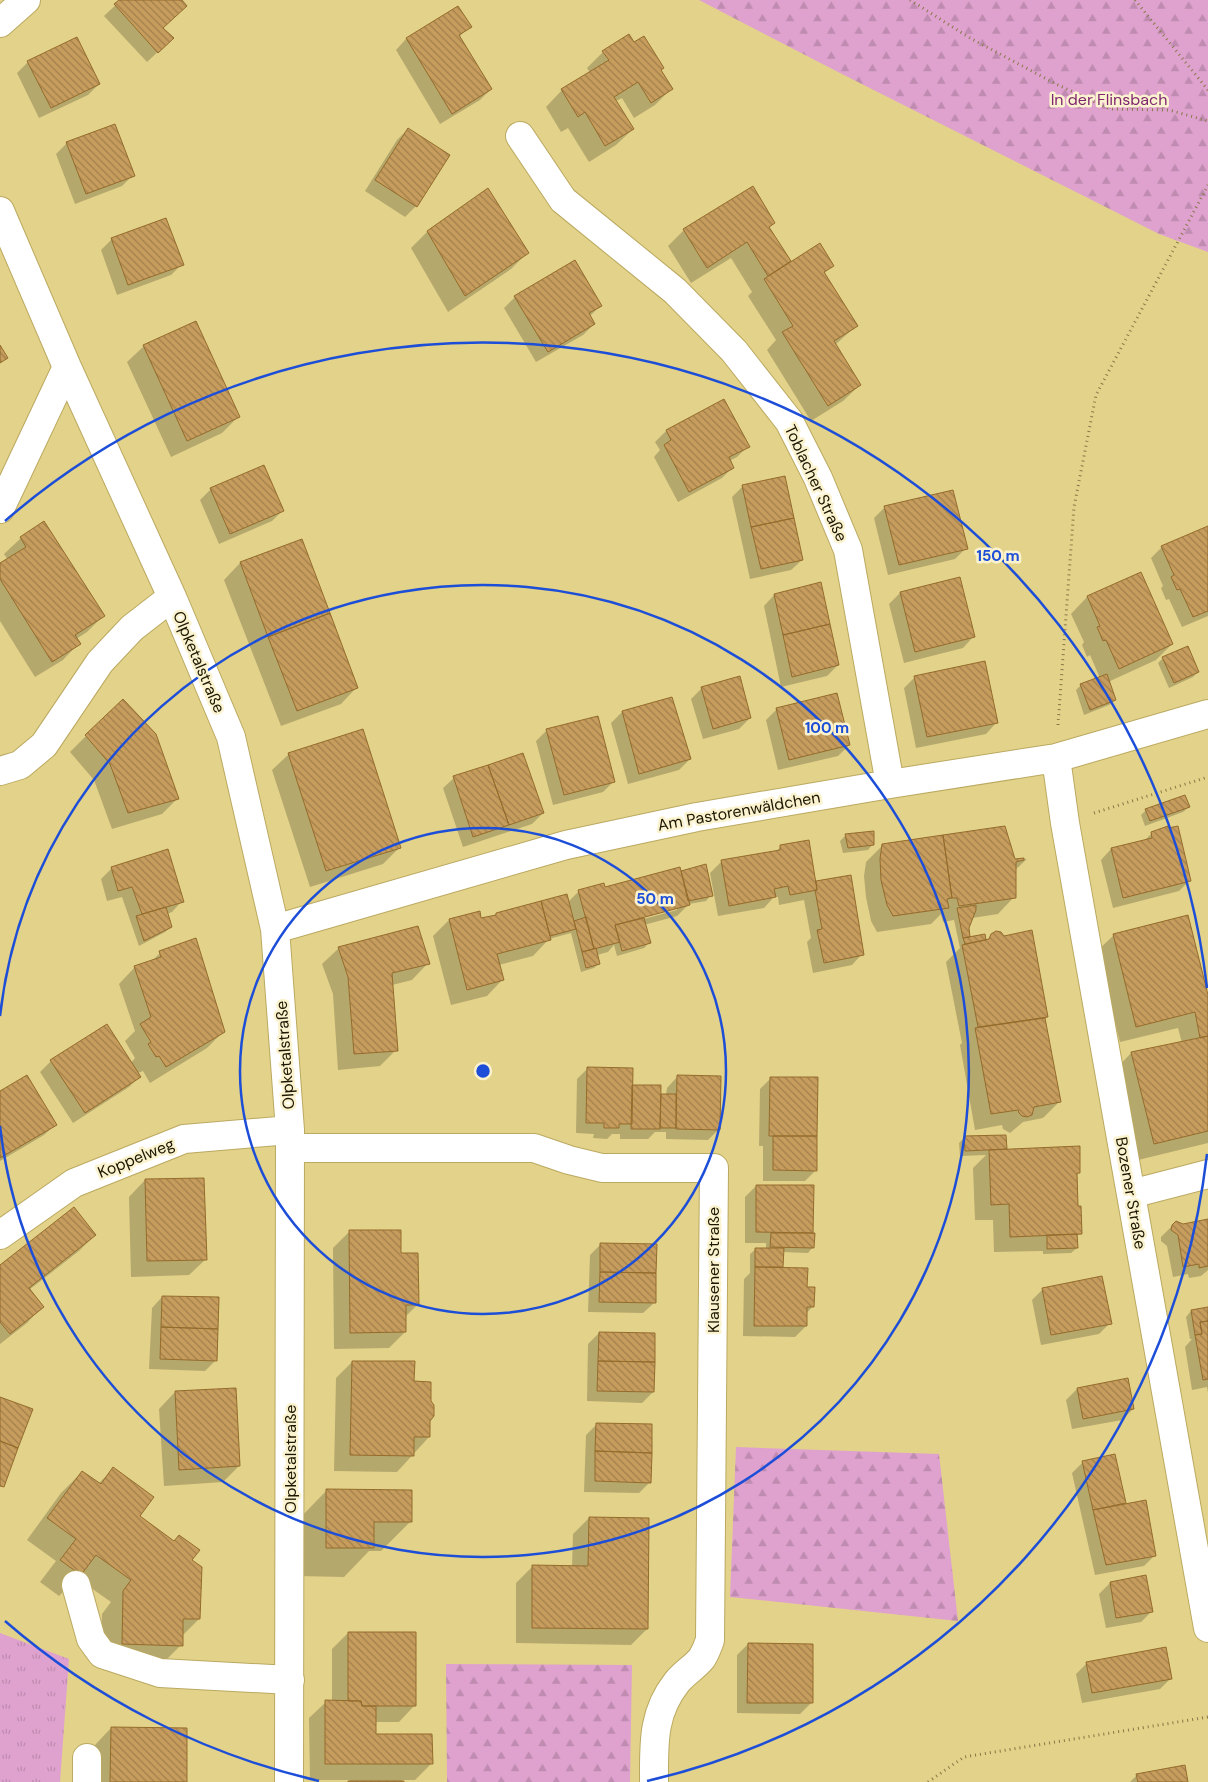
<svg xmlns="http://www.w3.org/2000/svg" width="1208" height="1782" font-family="'DM Sans',sans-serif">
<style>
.grass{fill:url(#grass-tufts)}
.forest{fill:url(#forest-firs)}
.shadow{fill:#0003;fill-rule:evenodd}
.building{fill:url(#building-back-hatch);stroke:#946c2c}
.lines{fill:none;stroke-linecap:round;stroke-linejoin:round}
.minor-casing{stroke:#bba961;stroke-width:30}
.path{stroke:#867948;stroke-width:3;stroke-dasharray:1 4;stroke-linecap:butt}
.minor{stroke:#fff;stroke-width:28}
.ring{fill:none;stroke:#1d4ed8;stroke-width:2.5}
.labels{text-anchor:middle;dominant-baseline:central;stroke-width:5;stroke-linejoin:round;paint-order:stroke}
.park-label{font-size:16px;fill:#7f276e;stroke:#fbf3cf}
.street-label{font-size:16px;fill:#1d1600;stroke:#fbf3cf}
.centre{fill:#1d4ed8;stroke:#fbf3cf;stroke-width:2.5}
.ring-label{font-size:15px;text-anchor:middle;font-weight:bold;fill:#1d4ed8;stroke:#fbf3cf;stroke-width:5;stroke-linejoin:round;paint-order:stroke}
</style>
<defs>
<pattern id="grass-tufts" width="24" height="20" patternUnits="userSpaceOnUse" patternTransform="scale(1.25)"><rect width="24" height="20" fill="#dfa2cf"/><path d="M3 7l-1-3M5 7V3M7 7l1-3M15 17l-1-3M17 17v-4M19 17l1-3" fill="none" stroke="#bf8bb0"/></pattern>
<pattern id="forest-firs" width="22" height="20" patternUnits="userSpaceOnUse" patternTransform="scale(1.25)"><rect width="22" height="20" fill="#dfa2cf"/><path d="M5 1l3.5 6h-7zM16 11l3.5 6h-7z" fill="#bf8bb0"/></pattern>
<pattern id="building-back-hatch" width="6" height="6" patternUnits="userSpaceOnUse" patternTransform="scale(1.25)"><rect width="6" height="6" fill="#c79d5e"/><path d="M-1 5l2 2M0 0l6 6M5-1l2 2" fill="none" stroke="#a17f4b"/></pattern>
</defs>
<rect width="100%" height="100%" fill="#e3d289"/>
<path class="grass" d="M0,1633L69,1659L60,1782H0Z"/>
<path class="forest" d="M699,0H1208V252L1159,234L838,72Z
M736,1447L939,1454L958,1621L730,1597Z
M446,1664L632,1665L630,1782H447Z"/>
<path class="shadow" d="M121,0H180L162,28L161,49L147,62L104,16Z
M458,8L470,26L459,37L491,89L480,100L440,124L396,50L406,39Z
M603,52L660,70L671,89L655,105L634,118L622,98L616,101L633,129L616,145L589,162L568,128L561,132L546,107L562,90L590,73L587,68Z
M28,62L99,84L88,95L39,118L17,73Z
M408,129L416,206L405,217L365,191L397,140Z
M67,143L133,175L122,186L75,204L56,154Z
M488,190L527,253L511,269L448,312L411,248L427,232Z
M774,223L769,228L791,263L832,265L824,274L856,326L835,345L860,385L843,401L811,421L767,350L776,340L748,296L752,292L731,258L691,283L668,246L684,230Z
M112,239L182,264L171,275L117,295L101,250Z
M515,297L600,306L589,317L594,324L583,335L536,362L504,308Z
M144,346L238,417L222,433L171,457L127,362Z
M724,401L748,446L737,457L729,461L733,467L722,478L678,502L654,457L660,450L655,442L666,431Z
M743,486L802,560L791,570L750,579L732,497Z
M211,489L283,510L272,521L219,544L200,500Z
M885,507L966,548L955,559L888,575L874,518Z
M1208,527V616L1182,627L1169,599L1166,600L1161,588L1163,586L1151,558L1162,547Z
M21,538L103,616L87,632L76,639L79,643L63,660L35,677L0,621V565L8,560L4,554Z
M301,541L357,687L341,704L281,726L224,580L240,563Z
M1140,574L1172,644L1156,660L1108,682L1115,700L1109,705L1084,715L1076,690L1081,685L1100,678L1090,655L1087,657L1082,645L1084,642L1071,614L1087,597Z
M959,579L973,637L963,648L904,663L889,604L900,593Z
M774,595L838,665L827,676L781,687L764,606Z
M1163,658L1198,672L1193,677L1169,688L1158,663Z
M915,677L996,723L986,734L916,748L904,688Z
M702,688L750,718L739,729L703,739L691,699Z
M671,698L690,759L679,770L628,784L611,723L622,712Z
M777,709L849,745L838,756L778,770L766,720Z
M547,730L614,781L603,792L553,805L536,741Z
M86,736L178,798L162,814L112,829L94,780L70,752Z
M289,754L399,848L383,864L310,887L272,770Z
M454,778L543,813L532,824L463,847L443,788Z
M1189,807L1183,812L1145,826L1141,815L1146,810Z
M1152,833L1190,880L1179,891L1113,908L1101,860L1111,849L1144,841Z
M846,835L873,844L868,850L843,853L840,841Z
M882,846L1015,860L1027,859L1014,871V897L998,914L972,918L968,928L969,938L985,942L992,935L1046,1017L1044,1019L1059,1102L1043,1118L1023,1122L1010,1133L1003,1129L1002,1125L975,1130L960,1045L962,1043L946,962L960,948L954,920L943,922L941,914L931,924L877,932L871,921L866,897L864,876L866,862Z
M781,847L815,882L850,877L862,954L852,965L813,973L807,942L811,938L804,900L779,905L778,897H774L764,908L718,916L710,873L721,862L775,852Z
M112,868L182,901L172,912L167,914L171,927L165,932L139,946L122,897L107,901L101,879Z
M680,873L711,895L706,901L689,904L677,916L644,925L649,943L644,948L617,956L614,945L608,952L597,955L599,963L594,968L581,972L571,933L549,939L533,956L499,965L503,979L487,996L451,1005L433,936L449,920H480L494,916L496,914L566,896L568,902L579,891L604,888ZM677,907V910L610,928L609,926Z
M1114,935L1208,1000V1143L1138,1160L1115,1070L1131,1053L1182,1043L1178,1028L1120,1042L1097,951Z
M339,948L428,963L412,980L392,985L396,1050L380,1066L338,1070L333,994L322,964Z
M160,953L224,1031L207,1048L150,1083L143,1071L138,1073L140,1076L129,1087L73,1123L40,1072L51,1061L131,1063L135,1058L125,1041L135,1031L119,984L135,967L151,962Z
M588,1068L659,1097L661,1095H666L667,1088L677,1077L719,1129L708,1140L666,1139V1132H655L648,1139H620V1134H612L607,1139L593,1138L594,1134L576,1133L577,1079Z
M771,1078L816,1170L805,1181H763V1146H759L760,1089Z
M0,1093L55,1125L44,1135L0,1161Z
M964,1138L1006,1149L1004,1151L1079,1172L1076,1176V1207L1080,1233L1076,1238L1077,1248L1071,1253L1043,1254V1251L994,1252L993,1220H975L973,1168L986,1155L960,1156L959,1143Z
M145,1180L206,1259L189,1275L131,1277L129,1197Z
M756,1186L812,1232L810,1235L813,1247L808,1253L782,1252V1268L806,1289L813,1306L806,1314V1326L795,1337L743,1336L744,1279L750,1273V1254L756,1249H766V1243H745V1197Z
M1208,1221V1270L1201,1276L1189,1278L1188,1274L1173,1277L1167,1246L1161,1241V1237L1172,1226L1183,1225Z
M349,1232L400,1254L418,1304L405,1317V1332L389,1348L334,1349L333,1248Z
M95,1235L79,1251L29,1290L43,1306L27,1323L0,1344V1267Z
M601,1244L654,1303L643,1313L588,1312L590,1255Z
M1043,1289L1110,1323L1099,1334L1041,1345L1032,1300Z
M162,1297L216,1360L205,1371L149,1369L152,1308Z
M1208,1308V1393L1207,1387L1192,1390L1185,1347L1192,1339H1190L1186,1317L1191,1311Z
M599,1333L653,1392L642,1403L587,1401L588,1344Z
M352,1362L413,1383L429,1420V1437L397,1472L334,1471L336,1378Z
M1077,1389L1133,1409L1122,1420L1072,1429L1066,1400Z
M175,1392L239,1466L223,1482L164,1486L159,1409Z
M597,1424L650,1482L639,1493L584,1492L586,1435Z
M1114,1455L1125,1504L1155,1555L1144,1566L1095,1575L1072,1473L1083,1462Z
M113,1469L138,1516L190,1560L199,1619L182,1636L181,1645L160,1666L101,1664L102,1614L111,1602L77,1578L59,1596L40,1582L56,1561L27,1540L61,1493L82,1472L98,1484Z
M327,1490L410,1522L381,1551H369L344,1577L297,1576L298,1520Z
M589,1518L647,1629L631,1645L516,1643V1583L533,1566L572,1567L573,1534Z
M1110,1583L1152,1611L1141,1622L1106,1628L1099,1594Z
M348,1633L415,1705L399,1722H374V1735L431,1764L415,1780H402V1782H349L350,1780H310L309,1718L326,1702H332V1649Z
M748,1644L811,1703L800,1714L737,1713V1655Z
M1087,1663L1171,1678L1160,1689L1082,1703L1076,1674Z
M111,1728L186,1782H95V1745Z
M1137,1775L1187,1782H1130Z"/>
<path class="building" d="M119,0H182L187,6L163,28L174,38L158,53L114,4Z
M458,6L472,27L459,35L492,89L452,114L406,38Z
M629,34L634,42L644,36L664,68L661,70L673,89L651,103L638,82L614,97L634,129L605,146L585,112L578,117L561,89L609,60L602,51Z
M77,37L100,84L51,108L27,61Z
M115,124L135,176L86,194L66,142Z
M408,128L450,155L417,207L375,180Z
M753,186L775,223L769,227L791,261L768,276L747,242L707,268L683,229Z
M488,188L529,253L465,296L427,231Z
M166,218L184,265L128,285L111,238Z
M820,243L834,266L824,272L858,326L834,341L861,385L828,406L782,332L793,326L764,279Z
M575,260L602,306L589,313L595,324L548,352L514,296Z
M196,321L240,417L187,441L143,345Z
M0,345L8,358L0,363Z
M724,399L750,447L729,457L734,468L689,492L664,445L671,440L666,430Z
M264,465L284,511L230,534L210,488Z
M785,476L794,518L751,527L742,485Z
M953,490L968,549L899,565L884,506Z
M794,518L803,560L761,569L751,527Z
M44,521L105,616L75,635L81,644L52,662L0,579V563L26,547L20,537Z
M1208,526V611L1193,617L1180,589L1177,590L1171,577L1174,575L1161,546Z
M302,539L330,613L268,637L240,562Z
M1141,572L1173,644L1119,669L1106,640L1103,641L1097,627L1100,626L1087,596Z
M960,577L975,637L915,652L900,592Z
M821,582L830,624L783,635L774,594Z
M330,613L358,688L297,711L268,637Z
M830,624L839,665L792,677L783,635Z
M1188,646L1199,672L1174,683L1162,657Z
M985,661L998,723L927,737L914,676Z
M1107,674L1116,700L1090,710L1080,684Z
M740,676L751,718L713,729L701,687Z
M837,693L850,745L789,760L776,708Z
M672,697L691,759L639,774L622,711Z
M123,699L156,734L179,799L128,813L110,764L85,735Z
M598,716L615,782L564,795L546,729Z
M363,729L401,848L326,871L288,753Z
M523,753L544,813L509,825L488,765Z
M488,765L509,825L473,837L453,776Z
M1185,795L1190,807L1150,821L1145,809Z
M1005,826L1015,859L1024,858V860L1016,862V898L959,906L957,898H952L943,835Z
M1168,826V828L1178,826L1191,881L1123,898L1111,848L1152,838L1151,832Z
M874,831V845L848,848L845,834Z
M943,835L952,898L947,899L949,908L893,916L887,905L881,880L880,859L882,844Z
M809,840L817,890L790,895L788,886L774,889L776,897L729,906L721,860L780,850V845Z
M168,849L184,902L142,914L132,887L118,891L111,867Z
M706,864L713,896L688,901L681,871Z
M680,867L690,905L615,925L620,942L594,949L578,890L604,883L605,887Z
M851,875L864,955L824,963L817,930L822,929L815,890H817L816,881Z
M567,894L576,929L550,936L541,901Z
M541,901L551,940L497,954L504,980L467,990L449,919L480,911L481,918L496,915V913Z
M976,905V910L969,928L970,937L963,938L957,908Z
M166,907L172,927L144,941L136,916Z
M1188,915L1208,995V1036L1200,1038L1195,1012L1136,1027L1113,934Z
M586,917L594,949L582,952L574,921Z
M644,918L651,943L622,951L615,925Z
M418,926L430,964L392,973L398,1051L354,1054L348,977L338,947Z
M1032,930L1048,1017L978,1027L962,945L989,939L991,934L996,931L1001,932L1004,936Z
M985,934L986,940L965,944L963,938Z
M196,938L225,1032L166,1067L159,1056L156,1057L148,1044L151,1042L140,1024L151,1017L134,966L161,957L159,951Z
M596,948L600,964L586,968L582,952Z
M1045,1018L1061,1102L1034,1107L1032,1115L1027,1117L1022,1116L1019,1113L1018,1110L991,1114L975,1028Z
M107,1024L141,1077L85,1113L50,1060Z
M1208,1036V1131L1154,1144L1131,1052Z
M587,1067L633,1068L632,1124H619V1128H604V1123H586Z
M27,1075L57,1125L0,1158V1091Z
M677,1075L721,1076L720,1130L676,1129Z
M770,1077H818L817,1136H769Z
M632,1085H661L660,1129H631Z
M661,1094H676V1128H660Z
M1006,1135L1007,1149L965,1151L964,1136Z
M773,1136H817V1171L773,1170Z
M1080,1146V1173H1077L1078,1206H1081L1082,1234L1010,1237L1009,1204L991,1205L989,1150Z
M204,1178L207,1260L147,1261L145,1179Z
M756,1185H814L813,1233L756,1232Z
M74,1207L96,1235L29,1288L44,1307L10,1334L0,1322V1265Z
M1208,1219V1266L1199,1268V1264L1183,1267L1178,1235L1171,1230L1172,1225L1176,1221L1183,1224Z
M349,1230H401V1253H418L419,1305H406V1332L350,1333Z
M771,1233H815L814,1248L770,1247Z
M1077,1234L1078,1248L1047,1249V1235Z
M600,1243L657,1244L656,1273L600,1272Z
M755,1248H784L783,1267H755Z
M755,1267L808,1268L807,1287H815L814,1307H807V1326H754Z
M600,1272L656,1273V1303L599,1302Z
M1102,1276L1112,1324L1051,1335L1042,1288Z
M162,1296L219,1297L218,1329L161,1327Z
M1208,1307V1321L1200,1322L1202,1334L1195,1335L1191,1310Z
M1208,1321V1379L1203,1380L1195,1335L1202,1334L1200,1322Z
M161,1327L218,1329L217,1361L160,1359Z
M599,1332L655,1333V1362L598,1361Z
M352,1361H415L414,1381L431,1382V1401L434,1405V1416L430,1421V1437H414V1456L350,1455Z
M598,1361L655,1362L654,1392L597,1391Z
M1128,1378L1134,1409L1083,1419L1077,1388Z
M236,1388L240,1466L179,1470L175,1391Z
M0,1397L33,1409L18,1448L0,1441Z
M596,1423L652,1424V1453L595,1451Z
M0,1441L18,1448L4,1487L0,1486Z
M595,1451L652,1453L651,1483L595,1481Z
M1115,1454L1126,1503L1093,1510L1082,1461Z
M113,1467L154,1497L140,1516L174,1541L179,1535L200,1550L192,1560L202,1567L200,1619H183V1646L122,1644L123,1591L131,1580L96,1555L81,1575L60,1560L76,1539L47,1518L82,1471L101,1484Z
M326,1489L412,1490V1522H374V1548H326Z
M1146,1500L1156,1556L1106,1565L1093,1510Z
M589,1517L649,1518L648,1629L532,1628V1565L588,1566Z
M1146,1575L1153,1612L1116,1618L1110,1582Z
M348,1632H416V1706H362L361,1701H348Z
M748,1643L813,1644V1703H747Z
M1166,1647L1172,1679L1092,1693L1086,1662Z
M325,1700L361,1701L362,1706H376V1734H432L433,1764H325Z
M111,1727L187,1728V1782H110Z
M1185,1765L1188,1782H1138L1136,1774Z
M348,1781H404V1782H348Z"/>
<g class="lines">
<g class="minor-casing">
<path id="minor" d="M0,23L26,0
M520,136L563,200L675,291L734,351L789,421L818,478L848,550L890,784
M0,211L67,367L172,597L231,737L275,929L290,1130L289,1782
M0,509L67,367
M1056,758L1065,823L1208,1628
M0,771L20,765L44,745L100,662L132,628L172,597
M275,929L566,845L697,817L890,784L1056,758L1208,714
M290,1148H534L569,1160L602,1168H714L710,1640C708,1646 705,1653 702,1658C695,1667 684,1673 677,1682C652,1713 654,1745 654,1782
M1131,1194L1208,1174
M0,1235L74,1183L184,1139L290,1130
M76,1585L91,1639L102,1654L160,1673L290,1680
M87,1782V1758"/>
</g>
<path class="path" d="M910,0L970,38L1056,84L1110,109L1169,110L1208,121
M1135,0L1208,90
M1058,725L1074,507L1096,395L1208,185
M1094,813L1208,777
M928,1782L964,1757L1208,1717"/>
<use href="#minor" class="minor"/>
</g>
<g class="ring">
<circle cx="483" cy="1071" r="243"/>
<path d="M0 1016A486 486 0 1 1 0 1126"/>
<path d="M1207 1154A729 729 0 0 1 647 1781M319 1781A729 729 0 0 1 5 1621M5 521A729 729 0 0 1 1207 988"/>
</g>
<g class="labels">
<g class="park-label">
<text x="1109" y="99">In der Flinsbach</text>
</g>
<g class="street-label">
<text transform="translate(816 483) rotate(65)">Toblacher Straße</text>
<text transform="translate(199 662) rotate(67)">Olpketalstraße</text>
<text transform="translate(739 811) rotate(-10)">Am Pastorenwäldchen</text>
<text transform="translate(285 1055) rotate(-94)">Olpketalstraße</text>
<text transform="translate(136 1158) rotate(-22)">Koppelweg</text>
<text transform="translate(1131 1193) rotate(80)">Bozener Straße</text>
<text transform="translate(713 1270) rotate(-90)">Klausener Straße</text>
<text transform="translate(290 1459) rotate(-90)">Olpketalstraße</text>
</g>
</g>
<circle cx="483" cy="1071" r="8" class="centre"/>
<g class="ring-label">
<text x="998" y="561">150 m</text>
<text x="827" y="733">100 m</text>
<text x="655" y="904">50 m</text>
</g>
</svg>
